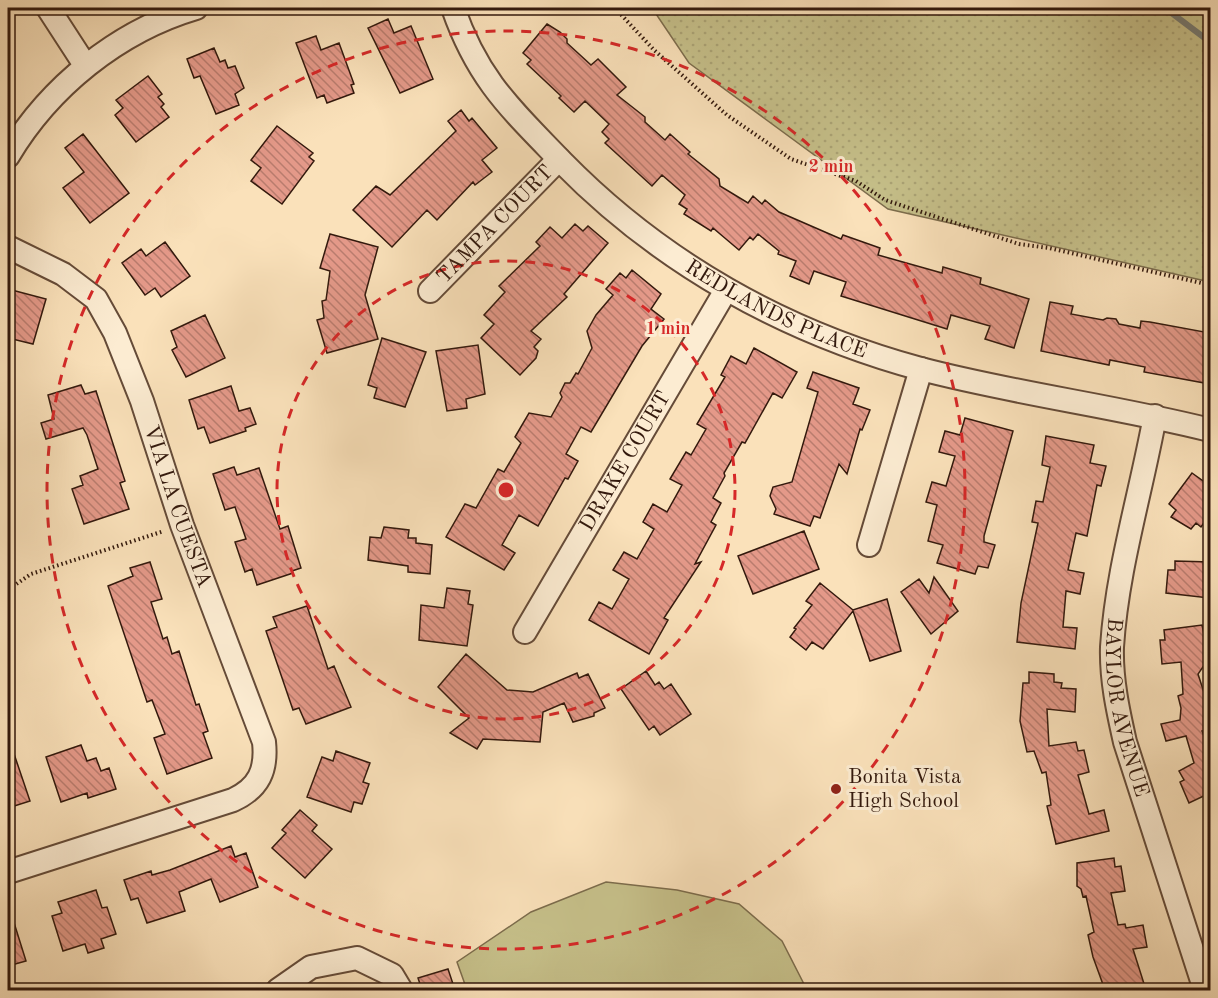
<svg xmlns="http://www.w3.org/2000/svg" width="1218" height="998" font-family="'Old Standard TT',serif">
<style>
.grass{fill:url(#grass-dots);stroke:#7c6c4c;stroke-width:1.5}
.green{fill:#c6c08a;stroke:#7c6c4c;stroke-width:1.5}
.lines{fill:none;stroke-linecap:round;stroke-linejoin:round}
.stream{stroke:#757b74;stroke-width:6}
.building{fill:url(#building-back-hatch);stroke:#33190d;stroke-width:1.5}
.minor-casing{stroke:#654b38;stroke-width:26}
.path{stroke:#33190d;stroke-width:4;stroke-dasharray:1.5 3;stroke-linecap:butt}
.minor{stroke:#fcecd2;stroke-width:22}
.ring{fill:none;stroke:#d62828;stroke-width:3;stroke-dasharray:10 8}
.poi-dot{fill:#8f2418;stroke:#fcecd2;stroke-width:2}
.labels{text-anchor:middle;dominant-baseline:central;stroke-width:6;stroke-linejoin:round;paint-order:stroke}
.street-label{font-size:21px;fill:#33190d;stroke:#fcecd2}
.poi-label{font-size:21px;fill:#33190d;stroke:#fcecd2;text-anchor:start}
.centre{fill:#d62828;stroke:#fcecd2;stroke-width:3}
.ring-label{font-size:18px;text-anchor:middle;font-weight:bold;fill:#d62828;stroke:#fcecd2;stroke-width:6;stroke-linejoin:round;paint-order:stroke}
</style>
<defs>
<pattern id="grass-dots" width="8" height="8" patternUnits="userSpaceOnUse" patternTransform="scale(1.5)"><rect width="8" height="8" fill="#c6c08a"/><path d="M2 2h.1M6 6h.1" fill="none" stroke="#aba476" stroke-width="1.8" stroke-linecap="round"/></pattern>
<pattern id="building-back-hatch" width="6" height="6" patternUnits="userSpaceOnUse" patternTransform="scale(1.5)"><rect width="6" height="6" fill="#e49989"/><path d="M-1 5l2 2M0 0l6 6M5-1l2 2" fill="none" stroke="#b97c6e"/></pattern>
</defs>
<rect width="100%" height="100%" fill="#fae1ba"/>
<filter id="stains"><feTurbulence type="fractalNoise" baseFrequency=".00333" numOctaves="4"/><feColorMatrix values="0 0 0 0 .2 0 0 0 0 .09 0 0 0 0 .02 0 0 0 .5 -.17"/></filter>
<radialGradient id="worn" r=".72"><stop offset=".6" stop-color="#630" stop-opacity="0"/><stop offset="1" stop-color="#630" stop-opacity=".3"/></radialGradient>
<path class="grass" d="M652,8H1210V282L888,209L689,63Z"/>
<path class="green" d="M606,882L677,890L739,904L782,941L807,990H467L457,962L531,912Z"/>
<g class="lines">
<path class="stream" d="M1165,8L1210,42"/>
</g>
<path class="building" d="M388,19L394,33L411,26L433,79L400,93L368,28Z
M547,24L560,32L567,39V43L591,65L598,59L626,87L617,95L645,117V122L665,140L670,134L690,152L688,154L719,179L720,186L748,203L753,196L762,204L765,200L779,212L841,239L843,235L880,248L878,255L942,273L943,267L981,278L980,284L1029,299L1014,348L985,339L990,326L951,315L947,329L841,296L846,282L814,271L809,284L790,276L796,261L778,254L779,251L758,234L753,240L750,237L739,250L713,228L711,231L684,214L687,209L679,204L685,195L662,175L652,186L605,143L609,139L602,132L609,124L585,101L574,112L559,98L561,96L527,64L531,60L523,53Z
M316,36L321,50L339,43L354,84L351,85L354,93L327,103L324,95L317,98L296,43Z
M214,48L220,62L225,60L228,68L235,66L244,88L235,94L239,105L216,114L200,76L194,78L187,59Z
M148,76L162,94L158,97L164,104L161,107L169,117L136,142L115,115L123,108L116,100Z
M461,110L469,121L472,118L497,148L482,160L492,172L475,185L473,182L437,220L427,210L392,247L353,210L376,186L390,195L456,131L448,121Z
M277,126L313,153L309,157L314,161L282,204L251,181L261,168L251,160Z
M83,134L129,193L90,223L63,188L84,172L65,148Z
M575,224L583,231L588,226L608,243L564,294L567,297L531,331L541,339L534,347L538,351L536,358L520,375L481,338L494,324L484,315L505,292L499,286L540,246L536,242L550,227L562,238Z
M330,234L378,247L365,295L378,339L327,353L317,320L324,318L322,301L326,300L330,271L320,268Z
M165,242L190,276L161,297L155,288L145,295L122,263L141,249L146,256Z
M632,270L661,294L651,309L664,319L642,346L591,432L581,427L566,454L578,461L568,479L565,478L538,526L519,515L502,545L515,553L504,570L446,537L465,504L476,508L498,469L504,472L521,443L515,437L529,413L551,417L562,397L560,393L565,383H570L576,373L578,374L592,348L587,331L596,315L613,295L606,289L620,273L626,278Z
M8,289L46,299L33,344L8,338Z
M1050,302L1073,306L1071,314L1103,320L1107,318L1116,319L1119,324L1140,328L1141,321L1150,322L1210,333V384L1144,372L1145,367L1110,360L1109,365L1041,351Z
M205,315L225,358L186,377L172,350L177,347L171,331Z
M382,338L426,352L405,407L374,398L377,388L368,385Z
M478,345L485,394L466,399L467,408L447,411L436,351Z
M754,348L797,372L782,398L773,393L745,443L742,442L724,473L725,476L713,498L721,503L711,522L716,525L695,564L701,562L664,618L668,620L649,654L589,620L599,602L612,609L629,579L613,570L624,552L637,559L654,529L643,522L653,504L667,512L682,485L670,479L686,452L691,455L706,429L697,424L725,377L721,375L731,356L746,364Z
M813,372L859,388L853,404L870,410L862,430L860,429L847,474L839,464L820,518L814,516L810,526L774,514L776,509L770,496L773,487L792,482L818,392L807,388Z
M81,385L85,394L96,391L125,481L120,483L129,509L84,524L72,489L83,485L80,476L98,469L87,435L83,428L46,439L41,423L54,419L48,395Z
M231,386L239,411L250,408L256,424L245,428L246,431L210,443L204,427L198,429L189,400Z
M965,418L1013,431L984,536V542L995,545L988,568L978,566L975,574L937,563L943,545L928,541L937,505L926,502L932,482L946,486L955,456L939,452L945,431L960,435Z
M1046,436L1094,445L1090,463L1106,466L1101,486L1097,485L1087,536L1076,533L1068,570L1084,573L1080,594L1066,591L1063,627L1077,628L1075,649L1017,642L1021,603L1038,523L1032,522L1036,501L1043,502L1050,467L1042,465Z
M234,467L237,475L259,468L280,529L288,526L301,568L292,571L293,573L257,585L252,569L245,572L235,542L246,539L235,507L225,510L213,474Z
M1192,473L1210,486V514L1201,527L1196,523L1191,529L1171,517L1176,510L1169,504Z
M384,527L409,530L408,538H416V543L432,545L430,574L408,572V566L368,560L370,537L381,538Z
M804,531L819,569L753,594L738,556Z
M1175,561L1210,562L1209,598L1166,593L1168,570H1175Z
M150,562L162,599L151,602L163,639L167,637L172,654L179,651L196,705L199,704L208,731L203,733L212,758L167,774L154,738L165,734L152,700L147,702L108,586L133,576L130,568Z
M934,577L958,611L931,634L901,592L919,579L929,593Z
M820,583L853,610L887,599L901,651L870,661L853,611L823,649L812,642L806,650L790,637L796,629L794,628L812,605L806,601Z
M447,588L470,591L468,604L473,605L467,646L419,640L421,605L444,608Z
M307,606L328,669L334,666L351,707L306,724L299,708L293,710L266,631L277,627L273,617Z
M1202,625L1207,648L1205,664L1198,674L1210,711V729L1202,731L1210,750V793L1189,803L1180,782L1184,780L1179,771L1194,763L1186,736L1166,741L1161,724L1180,720L1181,708L1178,696L1183,694L1181,662L1162,664L1160,640H1165L1164,630Z
M466,654L507,690L533,692L577,673L579,678L588,674L605,708L594,713V716L573,722L564,703L543,712L540,742L483,739L477,749L450,733L469,718L438,687Z
M646,671L655,685L659,682L664,689L671,684L691,714L660,735L654,726L649,730L621,689Z
M1029,672L1054,674V682L1062,683L1061,688L1076,689L1075,712L1047,709L1049,746L1076,742L1078,751L1084,750L1089,772L1078,775L1089,814L1104,810L1109,831L1056,844L1047,806L1051,805L1046,772L1042,773L1034,751L1027,752L1020,721L1023,683H1029Z
M10,742L30,801L8,808V743Z
M81,745L87,761L96,758L101,771L109,768L116,789L88,798L87,793L61,802L46,757Z
M336,751L370,763L363,782L369,784L362,804L354,802L351,812L307,797L322,757L333,761Z
M300,810L317,825L312,831L332,849L305,878L272,848L286,833L282,830Z
M231,846L235,857L246,853L258,887L220,902L211,879L179,892L185,911L147,923L138,898L131,900L124,880L151,871L152,875L170,870Z
M1114,858L1115,867L1121,866L1125,891L1111,893L1118,925L1125,924L1126,928L1143,925L1147,947L1133,949L1146,990H1105L1093,957L1088,935L1094,932L1086,896L1083,897L1081,889L1077,886V863Z
M96,890L102,908L107,907L116,934L101,939L104,948L88,953L85,944L63,951L52,916L62,913L58,902Z
M8,913H11L26,961L8,966Z
M448,969L455,990H422L418,978Z"/>
<g class="lines">
<g class="minor-casing">
<g id="minor">
<path d="M48,8L85,65"/>
<path id="s1" d="M453,8C478,80 511,109 562,162C661,263 784,332 921,369C1016,394 1115,406 1210,430"/>
<path d="M8,156C49,87 118,31 196,8"/>
<path id="s2" d="M8,247L63,274L96,299L115,333L142,401L182,525L264,742C267,770 259,788 233,800L8,872"/>
<path id="s3" d="M430,291L559,159"/>
<path id="s4" d="M1155,416C1141,493 1117,569 1112,647C1111,679 1118,711 1125,742L1205,990"/>
<path d="M869,545L921,369"/>
<path id="s5" d="M525,632L726,290"/>
<path d="M278,990L311,967L357,958L392,975L401,990"/>
</g>
</g>
<path class="path" d="M615,8L654,50L727,115L791,159L856,181L885,200L1019,244L1049,248L1210,285
M8,594L12,587L31,574L164,531"/>
<use href="#minor" class="minor"/>
</g>
<g class="ring">
<circle cx="506" cy="490" r="229"/>
<circle cx="506" cy="490" r="459"/>
</g>
<circle class="poi-dot" cx="836" cy="789" r="6"/>
<g class="labels">
<g class="street-label">
<text stroke="none"><textPath href="#s3" startOffset="93">TAMPA COURT</textPath></text>
<text stroke="none"><textPath href="#s1" startOffset="453">REDLANDS PLACE</textPath></text>
<text stroke="none"><textPath href="#s5" startOffset="198">DRAKE COURT</textPath></text>
<text stroke="none"><textPath href="#s2" startOffset="326">VIA LA CUESTA</textPath></text>
<text stroke="none"><textPath href="#s4" startOffset="297">BAYLOR AVENUE</textPath></text>
</g>
<g class="poi-label">
<text x="848" y="777">Bonita Vista<tspan x="848" dy="24">High School</tspan></text>
</g>
</g>
<circle cx="506" cy="490" r="9" class="centre"/>
<g class="ring-label">
<text x="831" y="172">2 min</text>
<text x="668" y="334">1 min</text>
</g>
<rect width="1218" height="998" fill="none" stroke="#fae1ba" stroke-width="30"/>
<rect x="9" y="9" width="1200" height="980" fill="none" stroke="#33190d" stroke-width="3"/>
<rect x="15" y="15" width="1188" height="968" fill="none" stroke="#33190d" stroke-width="1.5"/>
<rect width="100%" height="100%" filter="url(#stains)"/>
<rect width="100%" height="100%" fill="url(#worn)"/>
</svg>
